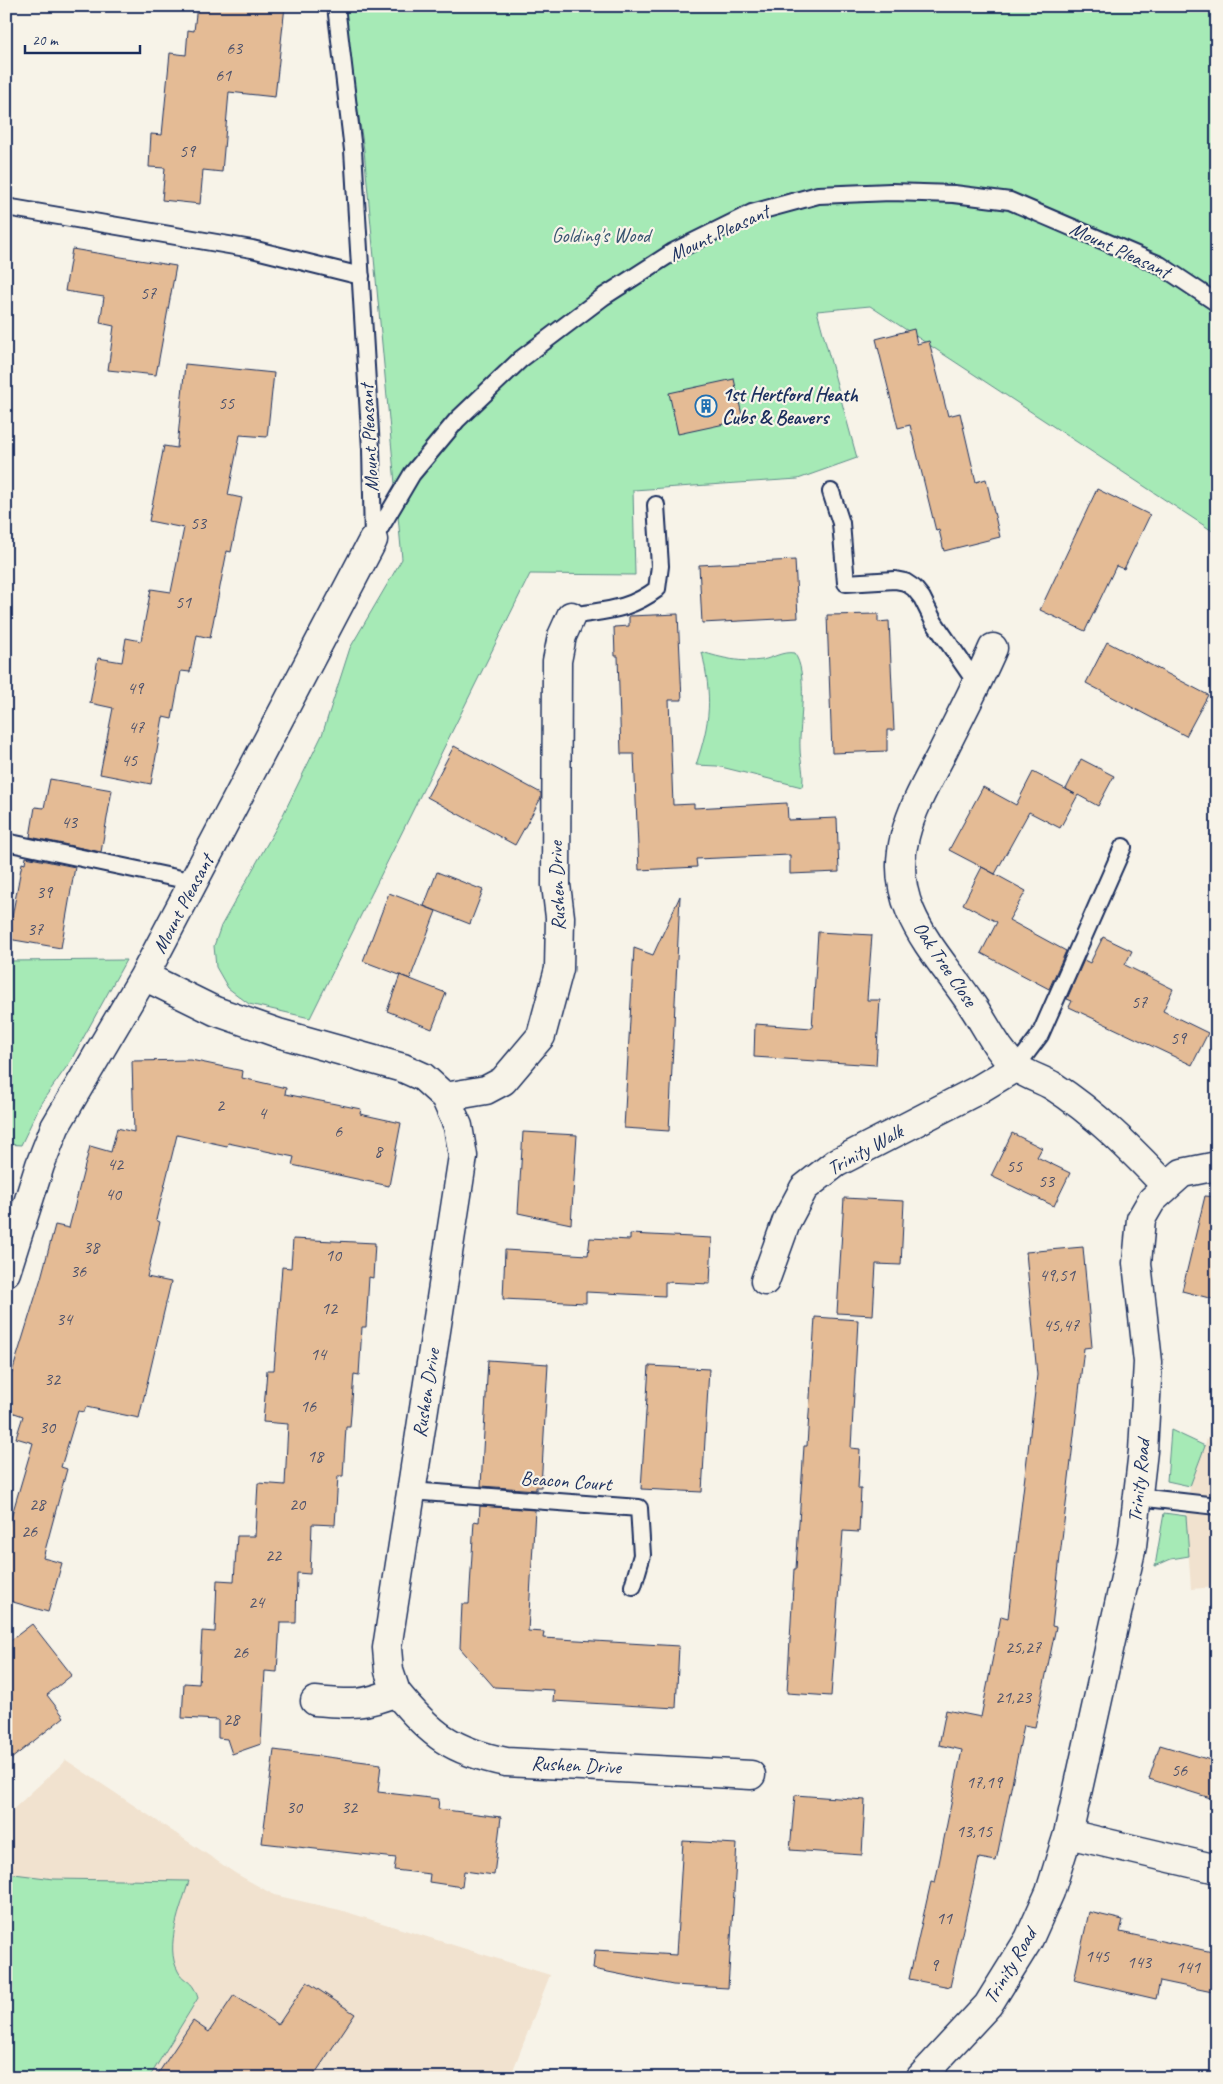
<svg xmlns="http://www.w3.org/2000/svg" width="1223" height="2084" font-family="Caveat,sans-serif">
<style>
.built{fill:#f1e2cf}
.green{fill:#a6eab6;stroke:#608c8a}
.building{fill:#e4bb95;stroke:#1b2f5e}
.lines{fill:none;stroke-linecap:round;stroke-linejoin:round}
.service-casing{stroke:#1b2f5e;stroke-width:20}
.minor-casing{stroke:#1b2f5e;stroke-width:31}
.service{stroke:#f7f3e8;stroke-width:16}
.minor{stroke:#f7f3e8;stroke-width:28}
.labels{text-anchor:middle;dominant-baseline:central;stroke-width:4.5;stroke-linejoin:round;paint-order:stroke}
.number-label{font-size:18px;fill:#4d526c}
.street-label{font-size:20px;fill:#1b2f5e;stroke:#f7f3e8}
.park-label{font-size:20px;fill:#375470;stroke:#f7f3e8}
.poi-label{font-size:20px;font-weight:bold;fill:#1b2f5e;stroke:#f7f3e8;text-anchor:start}
</style>
<rect width="100%" height="100%" fill="#f7f3e8"/>
<filter id="ink" filterUnits="userSpaceOnUse"><feTurbulence type="fractalNoise" baseFrequency=".02" numOctaves="2"/><feDisplacementMap in="SourceGraphic" scale="10" xChannelSelector="R" yChannelSelector="G"/><feConvolveMatrix kernelMatrix="1 2 1 2 8 2 1 2 1" color-interpolation-filters="sRGB"/></filter>
<g filter="url(#ink)">
<path class="built" d="M1216,1414L1217,1587L1191,1589L1186,1516L1190,1486Z
M66,1760L235,1873L274,1895L340,1910L550,1975L510,2078H6V1816Z"/>
<path class="green" d="M342,6H1217V534L870,306L817,311L857,458L798,479L633,490L635,575L530,574L310,1018L249,1004L228,988L216,967L214,946L221,926L280,821L322,735L350,648L402,559L364,150Z
M702,652C721,658 742,663 762,660C773,658 783,651 794,653C809,671 799,724 800,748C800,761 805,775 802,787L717,766L696,765C711,720 712,698 702,652Z
M126,960L70,1062L41,1103L21,1145L6,1144V961Z
M1171,1430L1205,1446L1190,1486L1167,1481Z
M1164,1513L1186,1516L1189,1556L1171,1559L1155,1566Z
M6,1873L54,1879L189,1881C181,1907 164,1946 178,1971C184,1983 192,1978 198,1998L149,2078H6Z"/>
<path class="building" d="M197,6H285L275,97L229,92L222,172L203,170L200,204L162,200L165,168L149,167L151,134L162,135L170,53L186,55L188,30L194,31Z
M72,249L176,266L156,375L108,370L114,326L100,323L104,297L65,291Z
M914,329L917,344L929,341L948,416L960,413L976,482L986,479L1000,537L944,551L939,530L936,531L910,425L898,428L876,339Z
M185,364L274,373L267,437L240,435L228,495L242,498L231,552L227,551L210,638L197,635L190,672L181,671L172,719L163,717L151,784L100,774L113,708L90,703L98,658L122,662L126,638L141,641L151,589L171,592L184,528L149,521L164,446L177,448Z
M734,379L743,420L678,434L669,393Z
M1097,489L1150,515L1124,569L1116,566L1085,631L1040,610Z
M795,560L798,618L702,623L699,565Z
M678,614L682,700H669L673,805L694,804V808L787,803L788,820L837,818L839,872L790,874V855L696,859L697,867L639,870L634,754H621L618,656H615L614,627L629,626V616Z
M878,614V622L889,621L894,730H887V751L832,753L827,615Z
M1107,642L1208,695L1186,736L1086,683Z
M454,746L541,793V798L515,845L427,797Z
M1081,759L1114,776L1098,806L1078,795L1060,828L1029,812L995,874L949,850L983,787L1016,805L1033,772L1075,794L1066,789Z
M50,779L112,790L101,852L30,837L35,807L44,808Z
M26,857L75,867L61,948L8,939L22,863L25,864Z
M982,867L1026,891L1009,920L1066,951L1049,989L981,953L997,922L963,904Z
M437,872L483,890L470,924L424,906Z
M389,893L436,911L410,979L363,961Z
M680,896L669,1131L624,1128L634,948L653,955Z
M818,932L872,935L867,1000H880L876,1065L754,1057L755,1024L812,1028Z
M1103,937L1132,951L1125,965L1173,989L1163,1011L1208,1033L1192,1065L1069,1007L1072,1001L1067,999L1084,960L1090,963Z
M400,975L446,993L432,1029L387,1011Z
M191,1060L243,1071L242,1078L286,1088L285,1094L361,1109L360,1114L401,1123L389,1186L292,1165L294,1157L228,1143L227,1146L177,1135L156,1220L160,1222L147,1277L171,1282L139,1418L86,1407L84,1412L78,1411L61,1467L67,1469L43,1558L62,1563L48,1612L6,1600V1535L33,1443L16,1438L23,1416L6,1410V1392L41,1278L55,1225L69,1228L90,1146L111,1152L117,1128L134,1132L132,1061Z
M523,1132L577,1135L571,1224L518,1213Z
M1012,1133L1042,1148L1037,1157L1070,1173L1054,1206L991,1176Z
M1205,1196L1217,1197V1300L1182,1291Z
M844,1198L904,1201L901,1265L876,1264L873,1315L837,1313Z
M630,1234L712,1238L710,1284L665,1282V1296L586,1292V1303L503,1299L505,1250L588,1255L590,1238L630,1240Z
M293,1239L375,1243L373,1278L369,1277L366,1327H362L359,1375L354,1374L350,1427H346L343,1476H338L335,1525L312,1524L310,1574L297,1573L296,1623H280L277,1672L265,1671L261,1744L232,1754L227,1739L218,1738V1720L182,1718L184,1683L199,1684L202,1631L215,1632L217,1580L234,1581L237,1536H255L258,1483L285,1485L288,1424L263,1422L267,1370H274L282,1267L291,1268Z
M1083,1247L1092,1347L1084,1348L1052,1626L1056,1627L1035,1727L1024,1725L996,1861L979,1858L950,1987L909,1979L931,1882L935,1883L962,1750L939,1745L946,1710L981,1717L1001,1616L1008,1618L1037,1375L1026,1252Z
M815,1317L858,1320L851,1448L860,1449L858,1489H861L859,1532L843,1531L831,1696L787,1693L794,1569H796L804,1446H807Z
M488,1360L548,1364L541,1487H536V1490L481,1486Z
M649,1366L709,1369L702,1492L641,1489Z
M480,1506L535,1510L528,1631L544,1632L543,1638L679,1646L676,1708L553,1701L554,1690L494,1687L460,1648L462,1604H469L474,1521L479,1522Z
M32,1624L72,1675L47,1695L64,1717L6,1763V1644Z
M1160,1745L1217,1762V1800L1149,1779Z
M274,1750L381,1764L378,1792L439,1799L438,1809L501,1817L494,1875L464,1871L462,1887L429,1882L430,1874L394,1870L396,1858L262,1843Z
M795,1795L865,1800L862,1855L790,1850Z
M683,1841L737,1844L728,1988L673,1985L593,1969L595,1950L676,1955Z
M1089,1912L1123,1920L1120,1932L1217,1953V1993L1160,1981L1156,1999L1074,1980Z
M307,1982L355,2014L312,2078H155L193,2021L209,2032L234,1995L278,2025Z"/>
<g class="lines">
<g class="service-casing">
<path id="service" d="M336,6L353,150L371,449L373,540
M6,207L252,249L361,276
M831,492L841,523L846,583L895,580L905,582L914,588L922,598L934,622L977,684
M373,540L412,474L457,420L521,359L603,297L673,252L752,213L818,195L891,192L954,194L1010,201L1160,265L1217,303
M571,616C605,610 628,611 657,589L660,566L656,505
M6,842L195,882
M1016,1067L1040,1035L1123,847
M410,1491L639,1508L642,1555L633,1586
M1138,1497L1217,1506"/>
</g>
<g class="minor-casing">
<path id="minor" d="M993,648C977,685 958,720 940,757C927,782 912,808 905,836C886,908 937,952 972,1005C986,1025 997,1051 1016,1067C1026,1075 1041,1079 1053,1086C1095,1113 1132,1150 1166,1186
M144,976L215,1011L278,1033L403,1068L423,1077L445,1097L458,1126L463,1156L387,1648L389,1671L396,1692
M445,1097L486,1090L503,1081L541,1036L559,969L560,917L556,885L557,661L562,636L571,616
M6,1272L40,1165L55,1127L144,976L373,540
M765,1281L787,1220L804,1188L836,1163L976,1091L1016,1067
M315,1701C352,1704 361,1706 396,1692C431,1735 452,1751 506,1762L751,1775
M1068,1834L1217,1869
M920,2078L988,2005L1029,1939L1050,1892L1068,1834L1132,1546L1143,1451L1148,1362L1137,1263L1141,1219L1152,1200L1182,1173L1217,1166"/>
</g>
<use href="#service" class="service"/>
<use href="#minor" class="minor"/>
</g>
</g>
<defs>
<g id="building-ring" transform="scale(1.125)"><circle r="9.5" fill="#f7f3e8" stroke="#1f6fb2" stroke-width="1.5"/><path d="M-4-6H4V6H1V3H-1V6H-4ZM-2.5-4.3h1.7v1.8h-1.7ZM.8-4.3h1.7v1.8H.8ZM-2.5-1h1.7V.8h-1.7ZM.8-1h1.7V.8H.8Z" fill="#1f6fb2"/></g>
</defs>
<g fill-rule="evenodd">
<use href="#building-ring" x="706" y="406"/>
</g>
<g class="labels">
<g class="number-label">
<text x="234" y="48">63</text>
<text x="223" y="75">61</text>
<text x="187" y="151">59</text>
<text x="148" y="293">57</text>
<text x="226" y="403">55</text>
<text x="198" y="523">53</text>
<text x="183" y="602">51</text>
<text x="135" y="688">49</text>
<text x="136" y="727">47</text>
<text x="129" y="760">45</text>
<text x="69" y="822">43</text>
<text x="44" y="892">39</text>
<text x="35" y="929">37</text>
<text x="1139" y="1002">57</text>
<text x="1178" y="1038">59</text>
<text x="220" y="1105">2</text>
<text x="262" y="1113">4</text>
<text x="338" y="1131">6</text>
<text x="378" y="1151">8</text>
<text x="115" y="1164">42</text>
<text x="1014" y="1166">55</text>
<text x="1046" y="1181">53</text>
<text x="113" y="1194">40</text>
<text x="91" y="1247">38</text>
<text x="333" y="1255">10</text>
<text x="78" y="1271">36</text>
<text x="1057" y="1275">49,51</text>
<text x="329" y="1308">12</text>
<text x="64" y="1319">34</text>
<text x="1061" y="1325">45,47</text>
<text x="318" y="1354">14</text>
<text x="52" y="1379">32</text>
<text x="308" y="1406">16</text>
<text x="47" y="1427">30</text>
<text x="315" y="1456">18</text>
<text x="37" y="1504">28</text>
<text x="297" y="1504">20</text>
<text x="29" y="1531">26</text>
<text x="273" y="1555">22</text>
<text x="256" y="1602">24</text>
<text x="1023" y="1647">25,27</text>
<text x="240" y="1652">26</text>
<text x="1013" y="1697">21,23</text>
<text x="231" y="1719">28</text>
<text x="1179" y="1770">56</text>
<text x="984" y="1782">17,19</text>
<text x="294" y="1807">30</text>
<text x="349" y="1807">32</text>
<text x="974" y="1831">13,15</text>
<text x="944" y="1918">11</text>
<text x="1097" y="1956">145</text>
<text x="1139" y="1962">143</text>
<text x="934" y="1965">9</text>
<text x="1188" y="1967">141</text>
</g>
<g class="street-label">
<text transform="translate(719 233) rotate(-25)">Mount Pleasant</text>
<text transform="translate(1120 250) rotate(25)">Mount Pleasant</text>
<text transform="translate(369 438) rotate(-93)">Mount Pleasant</text>
<text transform="translate(557 886) rotate(-92)">Rushen Drive</text>
<text transform="translate(183 904) rotate(-62)">Mount Pleasant</text>
<text transform="translate(945 964) rotate(56)">Oak Tree Close</text>
<text transform="translate(865 1150) rotate(-29)">Trinity Walk</text>
<text transform="translate(426 1393) rotate(-81)">Rushen Drive</text>
<text transform="translate(566 1481) rotate(4)">Beacon Court</text>
<text transform="translate(1139 1481) rotate(-84)">Trinity Road</text>
<text transform="translate(576 1765) rotate(3)">Rushen Drive</text>
<text transform="translate(1010 1966) rotate(-59)">Trinity Road</text>
</g>
<g class="park-label">
<text x="601" y="235">Golding's Wood</text>
</g>
<g class="poi-label">
<text x="722" y="394">1st Hertford Heath<tspan x="722" dy="23">Cubs &amp; Beavers</tspan></text>
</g>
</g>
<rect width="1223" height="2084" fill="none" stroke="#f7f3e8" stroke-width="25"/>
<rect x="12" y="12" width="1198" height="2059" fill="none" stroke="#1b2f5e" stroke-width="2" filter="url(#ink)"/>
<path d="M25 45v8h115v-8" fill="none" stroke="#1b2f5e" stroke-width="2.5"/>
<text x="32" y="45" font-size="15" fill="#1b2f5e" stroke="#f7f3e8" stroke-width="4" paint-order="stroke">20 m</text>
</svg>
